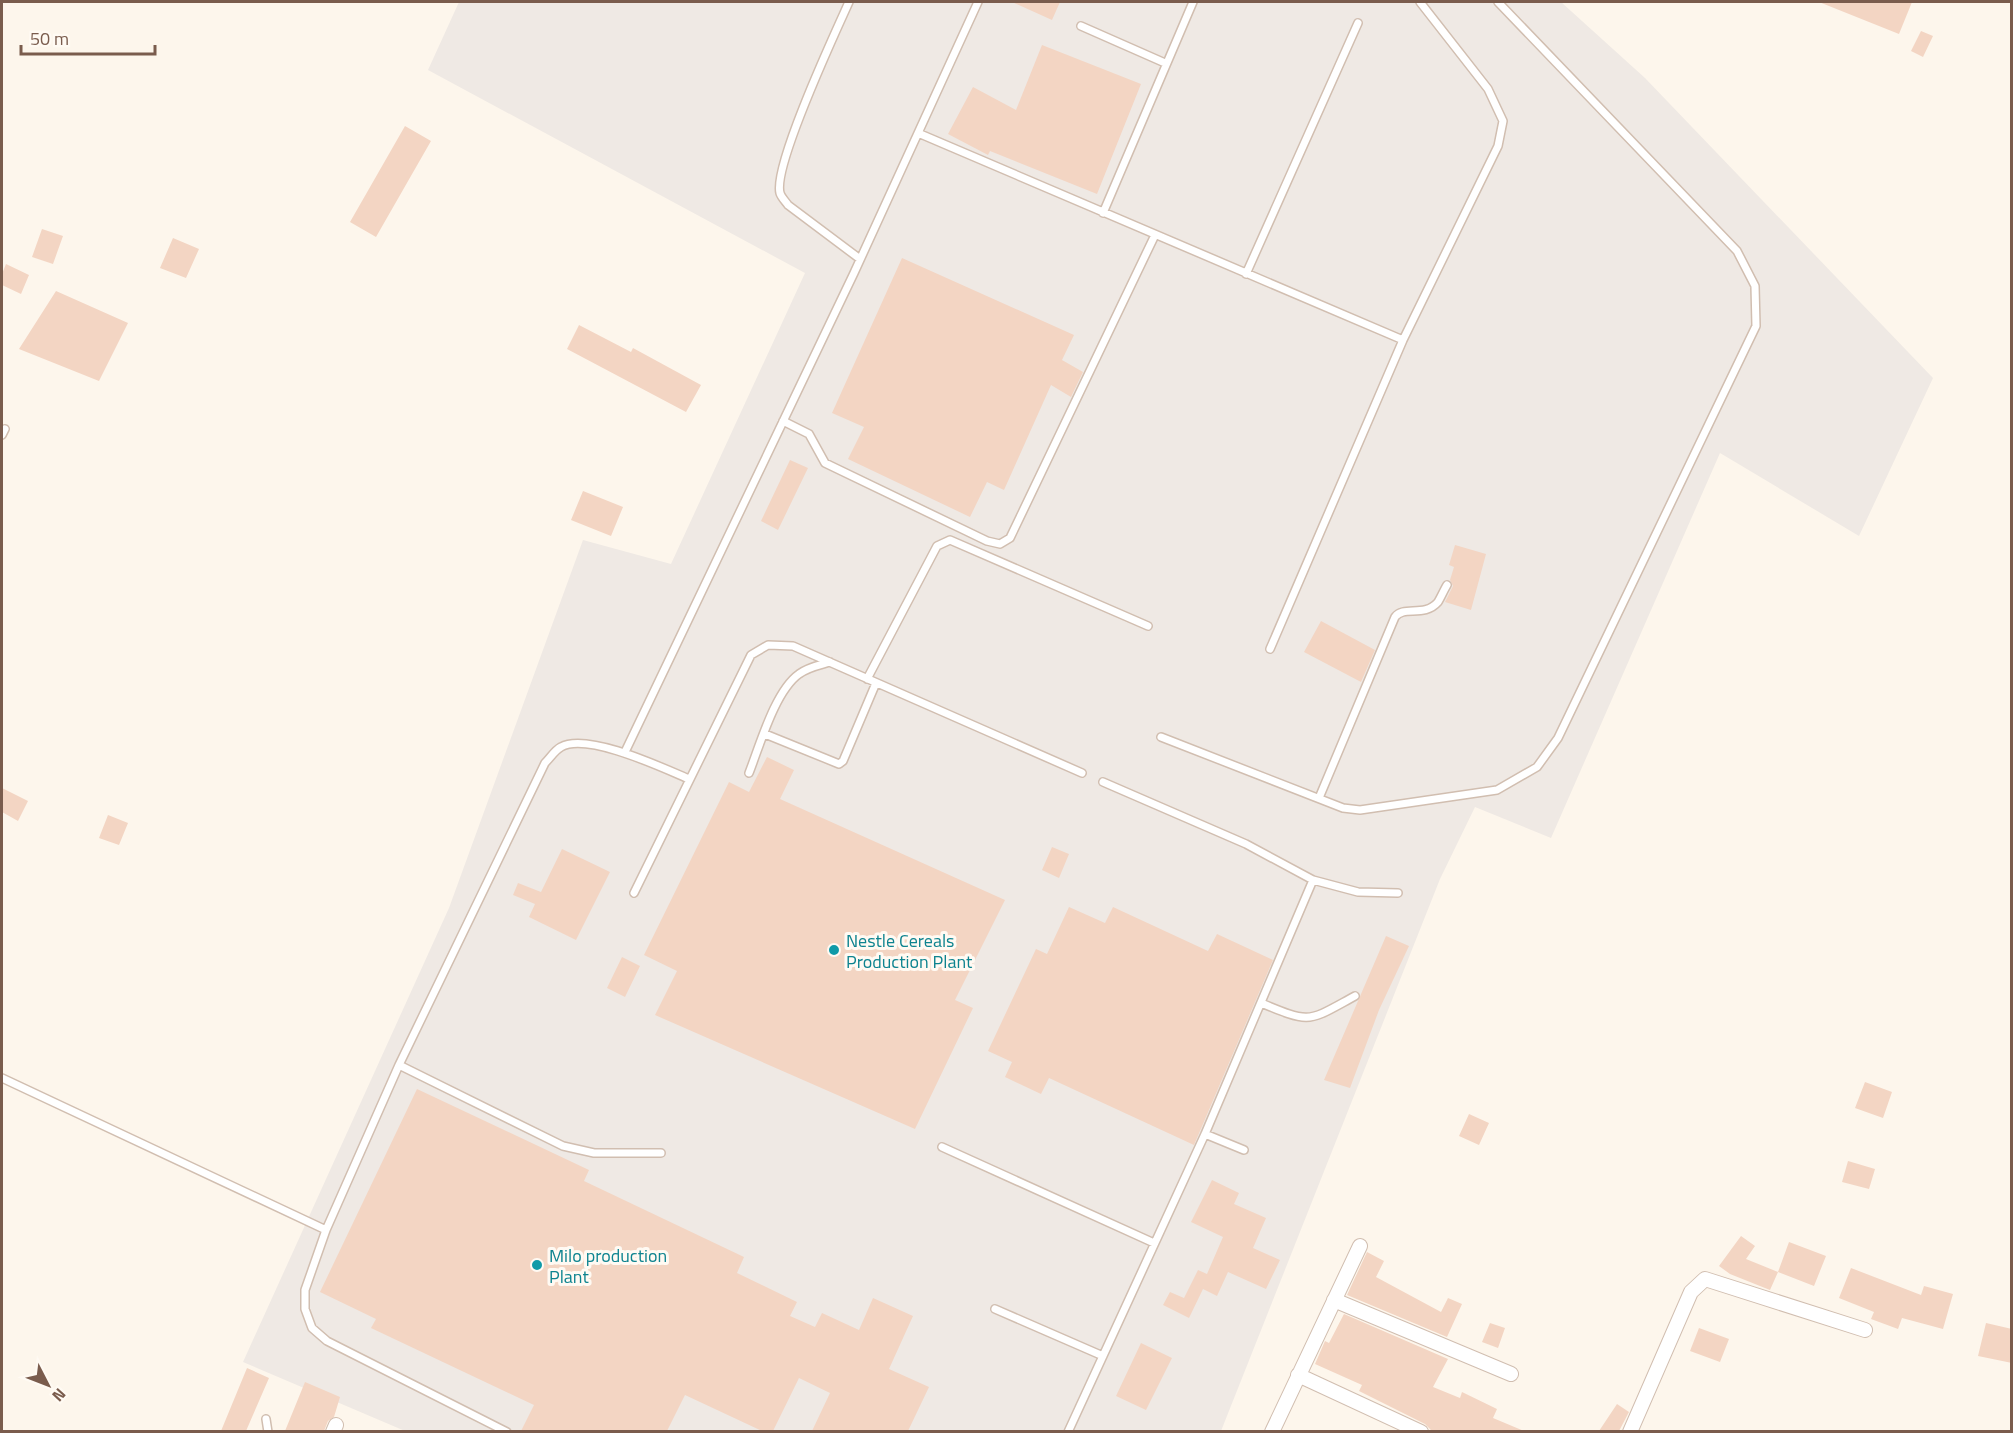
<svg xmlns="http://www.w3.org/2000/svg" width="2013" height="1433" font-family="'Titillium Web',sans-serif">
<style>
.industrial{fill:#efe9e4}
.building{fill:#f3d5c3}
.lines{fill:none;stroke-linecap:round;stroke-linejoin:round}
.lane-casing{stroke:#d1beb0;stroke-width:10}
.street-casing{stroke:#d1beb0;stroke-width:16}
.lane{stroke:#fff;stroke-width:7}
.street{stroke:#fff;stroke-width:14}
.culture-dot{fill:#0f9aa8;stroke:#fffaf3;stroke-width:2}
.labels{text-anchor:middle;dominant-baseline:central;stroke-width:6;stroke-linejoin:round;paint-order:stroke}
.culture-label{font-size:18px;fill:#0d838f;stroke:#fffaf3;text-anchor:start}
</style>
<rect width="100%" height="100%" fill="#fdf6ec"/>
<path class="industrial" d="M459,2H1561L1645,78L1933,378L1859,536L1720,453L1551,838L1475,807L1440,879L1221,1431H405L243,1362L449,908L583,540L671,564L805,273L428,70Z"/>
<path class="building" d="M1012,2H1060L1052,20Z
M1819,2H1912L1899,34Z
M1921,31L1933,36L1923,57L1911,51Z
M1042,45L1141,84L1097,194L990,151L988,155L948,134L973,87L1016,110Z
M405,126L431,141L376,237L350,222Z
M42,229L63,236L53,264L32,257Z
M173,238L199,249L186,278L160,268Z
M902,258L1074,335L1062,360L1083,372L1071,397L1051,385L1004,490L987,482L970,517L848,459L864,427L832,413Z
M6,264L29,275L21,294L2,285V274Z
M56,291L128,323L99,381L19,349Z
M579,325L631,352L633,348L701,385L686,412L567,349Z
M790,460L808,468L778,530L761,521Z
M583,491L623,507L611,536L571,520Z
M1455,545L1486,554L1471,610L1445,602L1453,586L1450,580L1454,567L1449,565Z
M1321,621L1375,650L1361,682L1304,652Z
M767,757L794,770L780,799L1005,900L955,1000L973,1008L915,1129L655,1015L677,971L644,955L729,782L749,792Z
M2,788L28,801L18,821L2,812Z
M108,815L128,823L119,845L99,838Z
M1052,847L1069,854L1059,878L1042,870Z
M562,849L610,872L576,940L529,917L535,904L513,895L518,883L541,892Z
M1069,907L1105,923L1113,907L1208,951L1217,934L1273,960L1194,1145L1049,1078L1041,1094L1005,1077L1012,1062L988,1051L1036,949L1047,954Z
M1386,936L1409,946L1379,1010L1350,1088L1324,1080Z
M622,957L640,966L625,997L607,988Z
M1865,1082L1892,1092L1883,1118L1855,1108Z
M417,1089L589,1170L584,1181L744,1257L737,1273L797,1302L790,1316L815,1327L822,1313L859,1330L873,1298L913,1316L889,1369L929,1387L908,1431H812L830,1393L799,1378L773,1431H762L685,1395L667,1431H521L534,1405L371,1328L376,1319L320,1292Z
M1469,1114L1489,1123L1479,1145L1459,1136Z
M1848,1161L1875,1169L1869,1189L1842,1182Z
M1212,1180L1239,1193L1234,1204L1266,1218L1253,1248L1280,1260L1266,1289L1228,1272L1217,1296L1203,1289L1189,1318L1163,1305L1170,1292L1184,1298L1198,1270L1207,1274L1223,1237L1191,1222Z
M1741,1236L1755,1246L1746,1259L1778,1272L1770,1290L1730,1274L1719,1266Z
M1789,1242L1826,1256L1814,1286L1778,1272Z
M1367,1252L1384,1261L1376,1277L1441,1312L1448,1298L1462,1304L1447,1337L1347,1295Z
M1851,1268L1921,1295L1924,1286L1953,1294L1943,1329L1902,1318L1898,1329L1871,1319L1874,1312L1839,1298Z
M1344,1314L1448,1359L1433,1387L1460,1398L1462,1392L1497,1409L1493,1418L1524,1431H1432L1425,1424L1359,1391L1362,1385L1315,1364L1325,1341L1329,1343Z
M1490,1323L1505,1328L1498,1348L1482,1342Z
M1986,1323L2012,1329V1363L1978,1356Z
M1699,1328L1729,1339L1720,1362L1690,1351Z
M1141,1343L1172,1358L1146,1410L1116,1396Z
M247,1368L269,1378L246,1431H221Z
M305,1382L340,1397L334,1417L328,1421L324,1431H285Z
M1617,1404L1629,1412L1619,1431H1599Z"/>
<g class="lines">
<g class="lane-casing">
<path id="lane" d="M849,2C835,33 773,166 780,193C781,197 786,202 788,205L860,259
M1081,26L1165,63
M918,133L1403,340
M1103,213L1193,2
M1246,274L1358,23
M783,421L809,434L825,463L987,541L1000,544L1010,538L1155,235
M2,435L5,429
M1270,649L1403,340L1498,146L1503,121L1488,89L1420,2
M867,679L937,546L950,540L1148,626
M765,734L839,764L843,761L876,683
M1161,737L1343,808L1360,810L1497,790L1537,767L1558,738L1756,326L1755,286L1737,251L1498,2
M625,752L854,273L978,2
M749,773C760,745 775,691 799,674C808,667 820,665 830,662
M1319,798L1395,617C1404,605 1424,618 1438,602C1441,597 1444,590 1447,585
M1313,880L1358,892L1398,893
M634,893L751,655L768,645L793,646L1082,773
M1261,1003C1312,1024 1307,1022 1355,996
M399,1065L563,1146L594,1153H661
M2,1078L326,1230
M1205,1134L1244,1150
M942,1147L1154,1243
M995,1309L1103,1356
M266,1419L268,1432
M507,1432L327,1341L312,1328L305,1309V1290L326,1230L399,1065L545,763C550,758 555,750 561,747C587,732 663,768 689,779
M1068,1432L1205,1134L1313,880L1246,844L1103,782"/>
</g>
<g class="street-casing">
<path id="street" d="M1334,1300L1511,1374
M1298,1375L1421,1432
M333,1432L336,1425
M1272,1432L1360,1246
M1630,1432L1691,1292L1705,1279L1865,1330"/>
</g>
<use href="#lane" class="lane"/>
<use href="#street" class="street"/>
</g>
<g class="culture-dot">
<circle cx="834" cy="950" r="6"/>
<circle cx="537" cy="1265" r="6"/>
</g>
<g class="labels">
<g class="culture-label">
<text x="846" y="940">Nestle Cereals<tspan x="846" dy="21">Production Plant</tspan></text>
<text x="549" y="1255">Milo production<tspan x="549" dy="21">Plant</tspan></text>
</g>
</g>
<rect width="2013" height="1433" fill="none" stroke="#7a5c4d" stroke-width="6"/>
<g transform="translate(48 1385) rotate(132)" stroke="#fffaf3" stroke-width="4.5" paint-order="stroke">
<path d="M0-4.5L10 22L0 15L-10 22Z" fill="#7a5c4d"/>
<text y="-9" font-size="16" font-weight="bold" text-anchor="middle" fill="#7a5c4d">N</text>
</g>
<path d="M21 45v9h134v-9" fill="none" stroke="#7a5c4d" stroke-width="3"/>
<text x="30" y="45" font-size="18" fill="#7a5c4d" stroke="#fffaf3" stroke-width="4.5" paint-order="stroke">50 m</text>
</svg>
